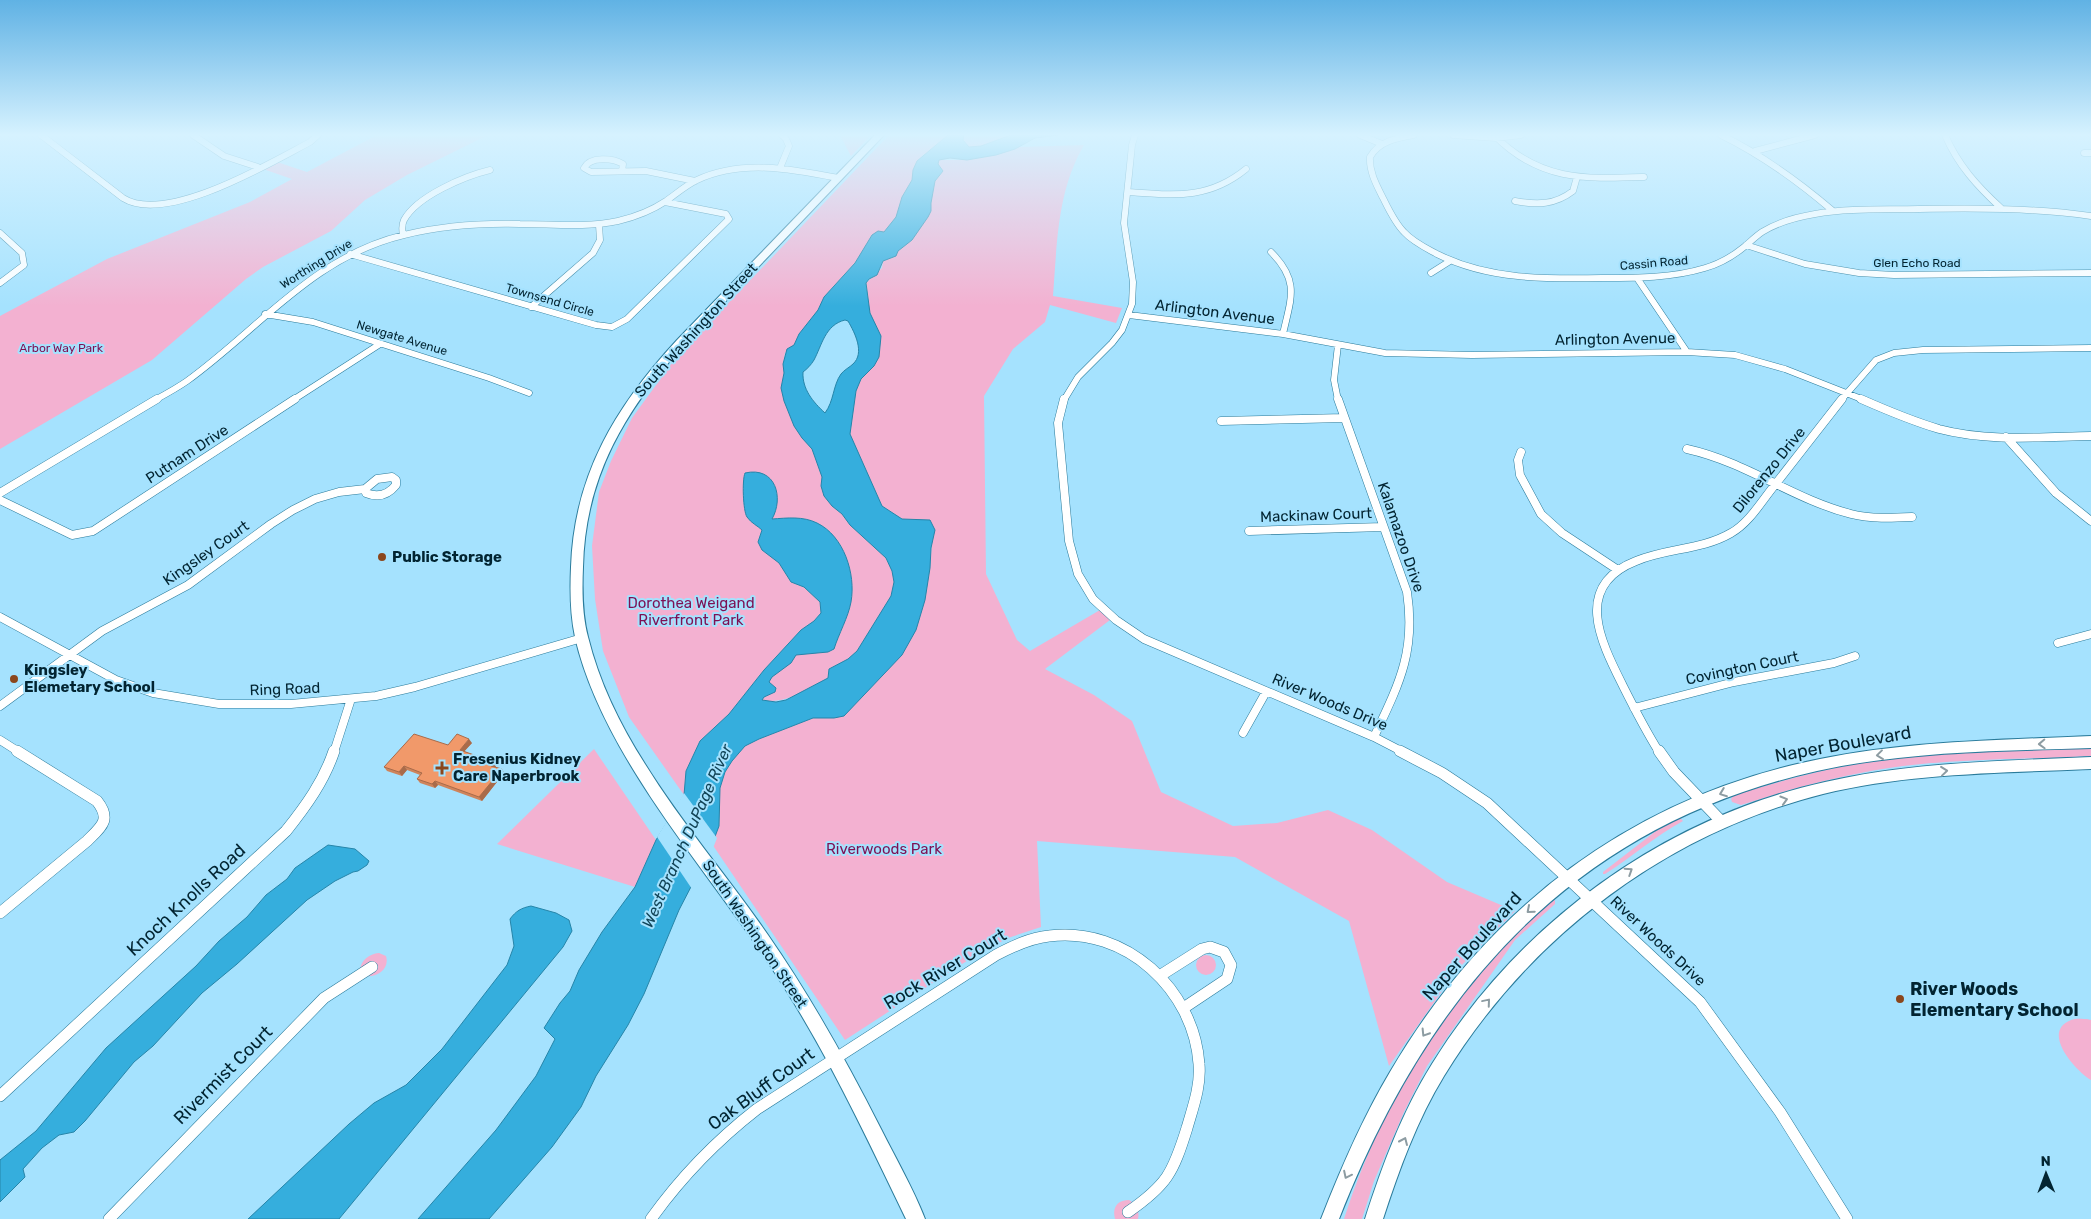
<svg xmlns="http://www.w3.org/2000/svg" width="2091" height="1219" font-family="Rubik,sans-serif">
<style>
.green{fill:#f3b1d1}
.water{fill:#35aedd;stroke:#2685a9;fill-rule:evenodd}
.pier{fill:#a5e2fe}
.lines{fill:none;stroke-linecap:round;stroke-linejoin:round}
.street-far2-casing{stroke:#2a7b9b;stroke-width:7}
.street-far1-casing{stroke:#2a7b9b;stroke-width:9}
.street-casing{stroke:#2a7b9b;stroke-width:12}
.secondary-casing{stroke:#2a7b9b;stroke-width:2}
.street-far2{stroke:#fff;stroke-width:6}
.street-far1{stroke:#fff;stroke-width:8}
.street{stroke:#fff;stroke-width:11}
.secondary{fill:#fff;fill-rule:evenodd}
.wall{fill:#cf845b}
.shaded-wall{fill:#a96b4a}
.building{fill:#f1996a;stroke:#a96b4a}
.oneway{stroke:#8d9ca2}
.poi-dot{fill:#8b461c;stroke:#a5e2fe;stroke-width:2}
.labels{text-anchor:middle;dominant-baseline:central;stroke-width:4;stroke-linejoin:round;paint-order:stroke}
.far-street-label{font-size:12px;fill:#022431;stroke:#a5e2fe}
.far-park-label{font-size:12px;fill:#7d1154;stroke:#a5e2fe}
.street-label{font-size:15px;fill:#022431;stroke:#a5e2fe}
.poi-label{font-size:15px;font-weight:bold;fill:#022431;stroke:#a5e2fe;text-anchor:start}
.park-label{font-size:15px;fill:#7d1154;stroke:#a5e2fe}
.water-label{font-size:16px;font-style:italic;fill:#124457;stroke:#a5e2fe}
.near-street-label{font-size:18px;fill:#022431;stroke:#a5e2fe}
.near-poi-label{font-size:18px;font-weight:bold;fill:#022431;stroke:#a5e2fe;text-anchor:start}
</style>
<rect width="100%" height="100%" fill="#a5e2fe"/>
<path class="green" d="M377,135H488L407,175L365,200L331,231L263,267L246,279L152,360L0,449V316L107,259L250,202L292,179L263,169L277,162L307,172Z
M840,135H871L851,156Z
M889,135H1011L981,146L924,154L917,161L913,170L912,180L902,197L896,217L884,232L872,235L855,263L824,297L818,310L799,334L794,345L785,353L783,364L784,373L781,388L802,438L812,449L822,477L821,486L832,506L842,514L850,525L886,558L892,571L894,582L891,596L857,651L848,659L829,669L828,678C807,689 786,705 761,700L776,688L768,682C772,676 793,655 800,653C810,651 824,654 834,649L851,602L841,546L827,529L816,522L781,518L771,520L743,482C745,490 743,497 744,505C745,515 757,524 762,530L758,542L779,562L791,582L804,587L820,602L821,613L814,621L801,630L764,670L729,714L700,741L686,771L684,795L629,717L603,651L595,599L592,546L599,492L611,461L632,418L675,359Z
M1084,145C1057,191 1057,244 1053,296L1122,308L1116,323L1050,305L1045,322L1013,349L984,396L986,574L1017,640L1030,651L1100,610L1110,620L1045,669L1094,695L1132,721L1161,792L1233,826L1277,823L1328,810L1372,830L1447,882L1515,911L1457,970L1389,1066L1349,921L1235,857L1037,841L1041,927L1008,938L973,957L845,1040L712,844L719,826L720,788L725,772L732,761L745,746L759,739L813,718H827L844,716L860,697L873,686L930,568L932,541L908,520L902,519L882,506L850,434L856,391L861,379L874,366L881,340V336L870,313L866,283L882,268L883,261L894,257L898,251L912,240L931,211V203L935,181L943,171L938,164L939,160H967L996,155L1019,147Z
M2091,748V756C2024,760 1955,758 1889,768C1838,776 1790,789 1741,805L1732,802L1731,799L1734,795C1781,781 1829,767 1878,761C1949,751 2020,751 2091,748Z
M594,749L656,840L635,887L497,844Z
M1680,818L1683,821C1655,836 1632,857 1605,874H1603V872L1656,831Z
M1555,900V904L1515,940L1427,1066L1404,1112L1374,1181L1362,1219H1344C1372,1133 1415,1048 1474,979C1498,952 1523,927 1549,903Z
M379,953L386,956C390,969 377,978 364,976L360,970C361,960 369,954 379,953Z
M1196 965a10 10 0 1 1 20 0a10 10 0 1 1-20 0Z
M2087,1019L2091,1020V1080C2076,1071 2040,1032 2071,1020C2076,1018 2083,1019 2087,1019Z
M1129,1200C1136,1204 1140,1211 1138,1219H1115C1112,1208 1117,1200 1129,1200Z"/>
<path class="water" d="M948,135H964L963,140L969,147L981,146L1011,135H1058L1035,138L1015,149L996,155L967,160L950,158L939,160L938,164L943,171L935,181L931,203V211L928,217L912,240L898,251L896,256L883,261L877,275L869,279L866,283L870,313L881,336L879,357L874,366L861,379L856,391L850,434L882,506L902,519L930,520L935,530L931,548L930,568L925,600L916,630L902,655L844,716L834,718H813L759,739L745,746L732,761L725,772L720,788L719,826L710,850L679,910L644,994L628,1025L596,1076L581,1107L552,1147L489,1219H418L496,1130L536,1076L555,1039L544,1028L560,1003L570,991L579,970L602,932L635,887L656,840L684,795L686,771L700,741L729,714L764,670L801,630L814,621L821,613L820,602L804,587L791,582L779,563L762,550L758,542L762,530C758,526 751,523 747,517C743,511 742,480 745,473C776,466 784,498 772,519C787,518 803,516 817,523C844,536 856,574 851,602C848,618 839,633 834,649L828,652L796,655L791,663L772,677L769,682L776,688L775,692L764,697L762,700L776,702L786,700L828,678L829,669L848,659L857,651L891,596L894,582L892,571L886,558L850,525L842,514L832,506L824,496L821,486L822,477L812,449L802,438L794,426L784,401L781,388L784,373L783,364L787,349L794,345L799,334L818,310L824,297L855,263L872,235L878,231L884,232L896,217L902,197L912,180L913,170L917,161ZM845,320L848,321C855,333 865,353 853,364C850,367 844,370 841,374C833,385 834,401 825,413C813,402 802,389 803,372C807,369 811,365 814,360C822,345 825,325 845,320Z
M328,845L355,849L369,861L367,865L358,871L353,872L335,881L307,900L237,964L202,993L153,1046L134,1062L85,1121L74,1132L59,1135L42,1148L23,1169L25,1177L0,1202V1160L36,1131L106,1048L196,966L219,941L247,917L266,895L287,879L295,868Z
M531,906L556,913L569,920L572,931L563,947L339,1219H248L349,1124L374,1103L406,1085L442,1049L507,965L514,946L510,919C516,911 521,908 531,906Z"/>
<path class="pier" d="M684,793L717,838L712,851L692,889L657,837Z"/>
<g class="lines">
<g class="street-far2-casing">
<path id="street-far2" d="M41,135L123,198C166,225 270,163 310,142L318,135
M193,135L224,156L258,167
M1360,135L1382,144
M1414,135C1397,138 1379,141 1370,157C1369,172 1377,186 1383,198C1389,210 1395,223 1404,232C1413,242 1426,248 1437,254C1489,280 1546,279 1602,278C1637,278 1672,278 1705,268C1719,264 1733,256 1744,247C1750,242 1756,236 1762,232C1778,222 1797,217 1815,214C1850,208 1884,210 1919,209C1977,208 2034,208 2091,216
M1453,135L1496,138L1521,135
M1494,135C1539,181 1584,179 1644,177
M1721,135C1762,155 1798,181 1833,211
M1945,135C1958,165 1977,186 2001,208
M1755,151L1815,135
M2084,153H2091
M780,168L789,146L786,139L782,135
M622,171L623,164C613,158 590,156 584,168L591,172L646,171L695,181
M1128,192C1174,195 1208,200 1246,169
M1515,201C1537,205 1555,205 1573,191L1577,177
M0,233L22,253L24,265L0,283
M403,235C402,230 402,224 404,220C417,196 465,176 490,170
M1746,245L1805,264L1859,273L1894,275L2091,273
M1271,252C1300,281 1291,298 1283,334
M350,254L596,325L612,327L627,319L729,219L726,214L665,202
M1431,273L1450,261
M1637,278L1687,352
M531,307L593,253L600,240L599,225
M265,314L313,322L489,378L529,393
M1129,315L1283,334L1385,353L1472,355L1687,352L1735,355L1785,369L1864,400
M1338,345L1334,380L1338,400
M155,400C166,394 177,388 187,381C259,329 314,256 404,235C441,226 481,223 520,224C553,224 585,228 618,221C635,217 651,211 666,201C676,194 686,185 697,180C742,159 792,169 838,178
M293,400L380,344
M1064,400L1078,377L1112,343L1122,330L1132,304L1133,282L1124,223L1132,145L1135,135
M1841,400L1876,360L1894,353L1923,350L2091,348"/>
</g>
<g class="street-far1-casing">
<path id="street-far1" d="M1064,399L1058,423L1069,541L1078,574L1093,599L1116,620L1144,639L1374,737L1403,752
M1338,399L1407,592C1416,652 1399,684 1374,737
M1861,399C1886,410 1912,421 1939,429C1988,442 2041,437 2091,436
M1221,421L1344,418
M2006,437L2056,493L2091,521
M1687,449C1746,462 1793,499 1851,514C1871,519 1892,518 1912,517
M1521,452L1518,460L1520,475L1541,514L1562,533L1618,570
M392,477L396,480V485C388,495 378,498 366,493L365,489L377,479Z
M0,493L157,399
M0,500L72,535L93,531L295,399
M1249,531L1383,527
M0,617L116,680L153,693L219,704H291L376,696L415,687L582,638
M2058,643L2091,634
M0,706L102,631L188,585L271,524L293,510L315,499L339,492L365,489
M1634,708L1734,682L1834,663L1855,656
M1243,733L1266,692
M0,740L19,752
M334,752L351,699
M1659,752C1646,731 1634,708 1623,686C1601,642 1572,586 1636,561C1667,548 1702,550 1731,533C1749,523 1761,502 1774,486C1797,457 1819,428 1842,399"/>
</g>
<g class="street-casing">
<path id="street" d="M1400,751L1442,773L1487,803L1700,1002L1780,1112L1847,1219
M1659,751L1674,772L1721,821
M0,913L87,841C101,827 112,820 97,801L17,751
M1161,975L1202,949L1210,947L1224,952L1231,965L1227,979L1185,1007
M0,1096L286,831C306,806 324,781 334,751
M109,1219L324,998L372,967
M651,1219C681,1177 716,1141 757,1109L996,955C1013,946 1030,938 1049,936C1126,926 1194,990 1199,1064C1201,1086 1193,1107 1187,1128C1173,1173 1167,1185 1128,1212"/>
</g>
<g class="secondary-casing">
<path id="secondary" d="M875,135H884L684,345C625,410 585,477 583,567C582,590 582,614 588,637C599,682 620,725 645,764C682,824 728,877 768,935C811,997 847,1062 881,1129C896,1159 913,1188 925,1219H906C865,1134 824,1046 771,967C728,901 677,841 636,774C610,732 586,685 575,637C570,614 570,590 571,567C574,475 616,406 677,340Z
M2091,736V748C2000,751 1907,751 1817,771C1572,826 1428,992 1339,1219H1321C1341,1168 1362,1119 1390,1072C1486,908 1633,796 1820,759C1909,741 2001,740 2091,736Z
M2091,757V769C2002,773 1909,773 1823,794C1665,834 1529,937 1444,1076C1417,1120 1399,1170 1383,1219H1365C1382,1166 1402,1112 1432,1064C1519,923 1663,818 1825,782C1912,762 2002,761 2091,757Z"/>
</g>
<use href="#street-far2" class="street-far2"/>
<use href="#street-far1" class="street-far1"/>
<use href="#street" class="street"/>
<use href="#secondary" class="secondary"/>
</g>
<path class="wall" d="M472,743L464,751L496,766L495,767L502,769L504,773L482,801L438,785L435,788L420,783L417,779L420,775L407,770L402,776L387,771L384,767L448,745Z"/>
<path class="shaded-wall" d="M469,739L472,743L462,754L460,750Z
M494,762L496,766L494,770L491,766Z
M404,766L407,770L402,776L399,772Z
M502,769L504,773L482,801L479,797Z
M435,781L438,785L435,788L432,784Z"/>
<path class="building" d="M414,734L448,745L457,734L469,739L460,750L494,762L491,766L502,769L479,797L435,781L432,784L417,779L422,773L404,766L399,772L384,767Z"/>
<defs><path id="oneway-chevron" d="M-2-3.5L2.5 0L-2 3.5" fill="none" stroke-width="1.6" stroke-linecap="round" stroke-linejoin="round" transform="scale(1.25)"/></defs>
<g class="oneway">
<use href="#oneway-chevron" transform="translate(2042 744) rotate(178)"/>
<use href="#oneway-chevron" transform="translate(1880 755) rotate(173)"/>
<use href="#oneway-chevron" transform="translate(1944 771) rotate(-6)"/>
<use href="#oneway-chevron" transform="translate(1723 793) rotate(159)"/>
<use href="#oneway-chevron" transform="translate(1784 800) rotate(-17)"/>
<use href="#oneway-chevron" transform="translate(1629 871) rotate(-33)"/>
<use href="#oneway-chevron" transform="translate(1530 910) rotate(139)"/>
<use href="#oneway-chevron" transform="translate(1487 1002) rotate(-50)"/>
<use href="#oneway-chevron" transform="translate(1425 1033) rotate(122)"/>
<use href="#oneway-chevron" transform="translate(1404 1141) rotate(-66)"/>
<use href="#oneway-chevron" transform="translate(1347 1175) rotate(116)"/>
</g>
<linearGradient id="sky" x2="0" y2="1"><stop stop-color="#60b2e4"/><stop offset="0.44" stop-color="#d6f2ff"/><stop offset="1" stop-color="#d6f2ff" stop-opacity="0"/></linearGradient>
<rect width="2091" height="306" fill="url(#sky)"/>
<g class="poi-dot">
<circle cx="382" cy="557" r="5"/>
<circle cx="14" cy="679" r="5"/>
<path d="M439.5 760.5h5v5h5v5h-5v5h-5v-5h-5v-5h5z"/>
<circle cx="1900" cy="999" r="5"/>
</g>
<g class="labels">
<g class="far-street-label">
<text transform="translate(1654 263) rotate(-5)">Cassin Road</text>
<text x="1917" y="263">Glen Echo Road</text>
<text transform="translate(316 264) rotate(-32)">Worthing Drive</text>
<text transform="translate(550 300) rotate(16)">Townsend Circle</text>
<text transform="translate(402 338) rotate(17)">Newgate Avenue</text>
</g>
<g class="far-park-label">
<text x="61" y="348">Arbor Way Park</text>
</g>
<g class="street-label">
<text transform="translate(1215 312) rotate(7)">Arlington Avenue</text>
<text transform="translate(696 330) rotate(-48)">South Washington Street</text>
<text transform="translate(1615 339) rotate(-1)">Arlington Avenue</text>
<text transform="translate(187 454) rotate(-33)">Putnam Drive</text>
<text transform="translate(1769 470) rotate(-51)">Dilorenzo Drive</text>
<text transform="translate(1316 515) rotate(-2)">Mackinaw Court</text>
<text transform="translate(1401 537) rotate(71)">Kalamazoo Drive</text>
<text transform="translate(206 553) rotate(-35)">Kingsley Court</text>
<text transform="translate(1742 668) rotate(-12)">Covington Court</text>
<text transform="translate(285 689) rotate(-2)">Ring Road</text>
<text transform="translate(1330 702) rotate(23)">River Woods Drive</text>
<text transform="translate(755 934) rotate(56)">South Washington Street</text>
<text transform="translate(1658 941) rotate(43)">River Woods Drive</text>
</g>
<g class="poi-label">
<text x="392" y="557">Public Storage</text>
<text x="24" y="670">Kingsley<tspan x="24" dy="17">Elemetary School</tspan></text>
<text x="453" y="759">Fresenius Kidney<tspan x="453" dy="17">Care Naperbrook</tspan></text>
</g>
<g class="park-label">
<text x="691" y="603">Dorothea Weigand<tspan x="691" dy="17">Riverfront Park</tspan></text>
<text x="884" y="849">Riverwoods Park</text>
</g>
<g class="water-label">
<text transform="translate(687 836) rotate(-66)">West Branch DuPage River</text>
</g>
<g class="near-street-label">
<text transform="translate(1843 744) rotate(-10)">Naper Boulevard</text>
<text transform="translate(186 900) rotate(-43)">Knoch Knolls Road</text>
<text transform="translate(1472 946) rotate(-48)">Naper Boulevard</text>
<text transform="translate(945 969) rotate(-31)">Rock River Court</text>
<text transform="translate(223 1075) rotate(-45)">Rivermist Court</text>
<text transform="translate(761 1089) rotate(-36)">Oak Bluff Court</text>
</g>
<g class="near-poi-label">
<text x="1910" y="989">River Woods<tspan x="1910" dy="21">Elementary School</tspan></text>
</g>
</g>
<g transform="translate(2046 1174) rotate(359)" stroke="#a5e2fe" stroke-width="4" paint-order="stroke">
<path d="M0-4L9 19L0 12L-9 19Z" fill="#022431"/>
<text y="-8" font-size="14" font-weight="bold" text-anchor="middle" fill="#022431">N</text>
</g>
</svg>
